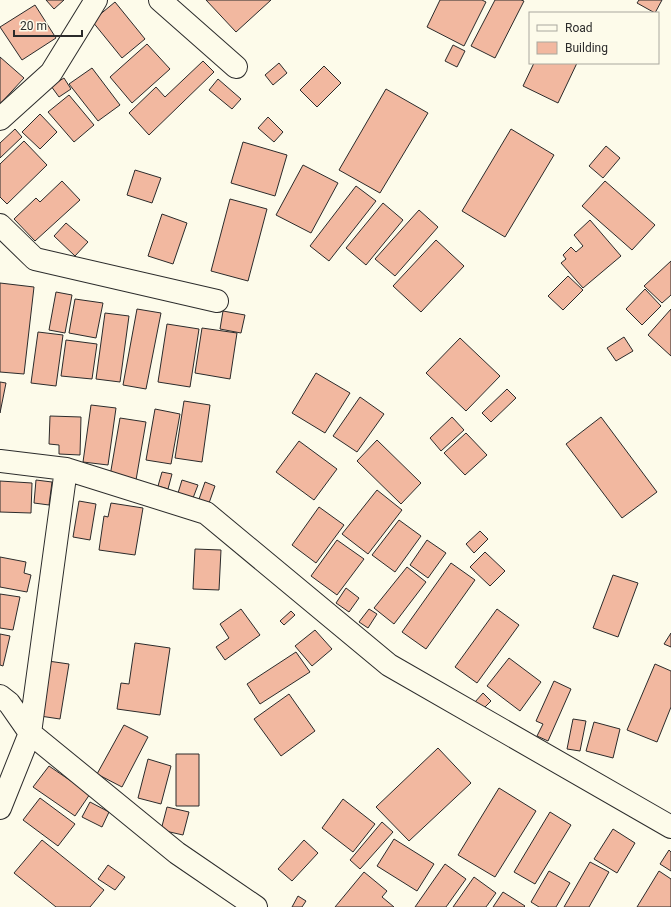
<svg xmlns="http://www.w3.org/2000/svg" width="671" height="907" font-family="Roboto,sans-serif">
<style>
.building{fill:#f2b8a0;stroke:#2b2b2b}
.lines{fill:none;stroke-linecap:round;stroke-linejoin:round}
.minor-casing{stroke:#2b2b2b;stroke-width:24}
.minor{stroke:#fdfbea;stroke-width:22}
</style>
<rect width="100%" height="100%" fill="#fdfbea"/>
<path class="building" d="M46,0H64L54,9Z
M206,0H271L236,32Z
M440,0H482L486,2L464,46L427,27Z
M495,0H521L524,1L495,58L471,46Z
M639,0H662L655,13L637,3Z
M115,2L145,39L122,58L92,21Z
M35,5L56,38L22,60L0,27Z
M147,44L170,69L132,103L110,77Z
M453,45L465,51L457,67L445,61Z
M0,57L24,78L0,104Z
M203,61L214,72L149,135L129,113L156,87L165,97Z
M279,63L287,73L273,85L265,75Z
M534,63H577L558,103L523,86Z
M324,66L341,83L317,107L300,90Z
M92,68L120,105L98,121L69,84Z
M64,78L71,89L59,97L51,86Z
M218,79L241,99L232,109L209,90Z
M386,89L428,113L380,193L339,170Z
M69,95L94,125L74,142L48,112Z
M40,114L57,132L40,149L22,132Z
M268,117L283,132L274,142L258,128Z
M15,129L22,137L0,158V143Z
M511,129L554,155L505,237L462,211Z
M24,141L47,165L7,204L0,197V164Z
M243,142L287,155L275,196L231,183Z
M606,146L620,158L603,178L589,166Z
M303,165L338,183L311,233L276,215Z
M135,170L161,178L152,203L127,195Z
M62,181L80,200L35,241L14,219L36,198L40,202Z
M605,181L655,225L632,250L582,206Z
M356,186L376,201L329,261L310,246Z
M230,199L267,209L248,281L211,271Z
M383,203L403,220L366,265L346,248Z
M419,210L438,227L395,276L375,259Z
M162,214L187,223L173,264L148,256Z
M590,220L621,256L583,288L561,263L566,259L563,255L571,247L576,252L583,246L574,235Z
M66,223L88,242L75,256L54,236Z
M436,240L464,266L421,312L393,286Z
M671,261V295L662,303L644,286Z
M568,276L583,290L563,310L548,296Z
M0,283L34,287L24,374L0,372Z
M645,289L661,306L642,325L626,309Z
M56,292L72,295L65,333L49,330Z
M75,299L103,303L96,338L69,333Z
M137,309L161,313L146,389L123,385Z
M671,309V356L648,335Z
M223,311L245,315L241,333L220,329Z
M105,313L129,316L120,382L96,379Z
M167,324L199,329L190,387L158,382Z
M202,328L237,333L230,379L195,373Z
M38,332L63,335L56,386L31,383Z
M624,337L633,351L616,361L607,348Z
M460,338L500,376L466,411L426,373Z
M66,340L97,344L92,379L61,376Z
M316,373L350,393L325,433L292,413Z
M0,382L6,383L0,413Z
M507,389L516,398L491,422L482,413Z
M360,397L384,414L357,452L333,436Z
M184,401L210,405L202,462L175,458Z
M91,405L116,408L108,465L83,462Z
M155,409L180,414L171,464L146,460Z
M50,416L81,417L80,455L59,454V445L49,444Z
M452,417L464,430L441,451L430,438Z
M601,417L657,492L622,518L566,444Z
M120,418L146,422L136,480L110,476Z
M466,433L487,455L465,475L444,453Z
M377,440L421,483L401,504L357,461Z
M299,441L337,469L314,500L276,472Z
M162,472L172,474L168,489L158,486Z
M36,480L52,482L49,505L34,503Z
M182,480L198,485L193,498L178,493Z
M0,481L32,483L31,513L0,512Z
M205,482L215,486L208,506L198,502Z
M377,490L402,510L368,554L342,534Z
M79,501L96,504L90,540L73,537Z
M111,503L143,508L135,555L99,550L104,516L108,517Z
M319,507L344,525L316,563L292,545Z
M399,520L421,536L395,572L372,555Z
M480,531L488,539L474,553L466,544Z
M337,540L364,559L337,595L311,576Z
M427,540L446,553L428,578L410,565Z
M195,549L221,550L219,590L193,589Z
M485,552L505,571L490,586L470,567Z
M0,557L26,562L24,573L31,575L27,592L0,587Z
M451,563L475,580L426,649L402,632Z
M407,567L426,582L394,624L374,608Z
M613,575L638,583L618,637L593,628Z
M346,588L359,598L349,612L336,603Z
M0,594L20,597L13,630L0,628Z
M241,609L260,635L225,660L216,647L229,638L220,624Z
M369,609L377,614L368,628L359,622Z
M497,609L519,625L477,683L455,667Z
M291,611L295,615L284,625L280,621Z
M315,630L332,649L312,666L295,646Z
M671,633V647L664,644Z
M0,634L10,636L3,666L0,665Z
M135,643L170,648L160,715L117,709L121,683L129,684Z
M296,652L310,672L260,704L247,684Z
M509,658L541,682L520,711L487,686Z
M48,661L69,664L60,719L40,716Z
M655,664L671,671V707L657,742L627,730Z
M554,681L571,689L548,741L537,736L543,724L536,721Z
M483,693L491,701L483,709L475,702Z
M289,694L315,731L281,756L254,719Z
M573,719L586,721L580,751L567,749Z
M594,722L620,729L613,758L586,751Z
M124,725L148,737L122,787L97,774Z
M438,748L471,783L409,841L376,807Z
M176,754H199V806H176Z
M148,759L171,766L161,804L138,798Z
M49,766L90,794L75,816L33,787Z
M499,788L536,811L495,877L458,855Z
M40,798L75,824L58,846L23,820Z
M343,799L375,824L353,852L322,828Z
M90,802L109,812L102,827L82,817Z
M167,807L189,812L183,835L161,830Z
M550,812L571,825L535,884L514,872Z
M382,822L393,832L360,869L350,860Z
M613,829L635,843L617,873L594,859Z
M394,839L434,864L417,891L377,866Z
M42,840L104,890L90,907H56L14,873Z
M304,840L318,853L292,881L278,869Z
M669,850L671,852V871L660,864Z
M590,862L609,872L589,907H564Z
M445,864L466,879L446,907H415Z
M108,865L125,877L115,890L98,879Z
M549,871L570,883L556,907H539L531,902Z
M659,871L671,879V907H637Z
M364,872L387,891L382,897L394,907H335Z
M474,877L496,893L486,907H453Z
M503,892L525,906L524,907H493Z
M298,896L306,901L302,907H292Z"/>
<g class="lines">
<g class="minor-casing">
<path id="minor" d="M160,0L236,67
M0,119L51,73L96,0
M0,225L35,259L217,301
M0,461L66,469L206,513L389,665L671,827
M0,696L9,703L30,733L177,853L256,907
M0,808L30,733L66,469"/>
</g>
<use href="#minor" class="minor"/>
</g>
<rect x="529" y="12" width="130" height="52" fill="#fdfbea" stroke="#a9a89e"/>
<rect x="537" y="25" width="20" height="6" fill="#fdfbea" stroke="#a9a89e"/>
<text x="565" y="32" font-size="12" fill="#2b2b2b">Road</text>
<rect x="537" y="42" width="20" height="12" fill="#f2b8a0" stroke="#a9a89e"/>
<text x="565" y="52" font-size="12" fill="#2b2b2b">Building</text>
<path d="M14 30v6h68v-6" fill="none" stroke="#2b2b2b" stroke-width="2"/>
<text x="20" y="30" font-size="12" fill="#2b2b2b" stroke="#fdfbea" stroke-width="3" paint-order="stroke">20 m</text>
</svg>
